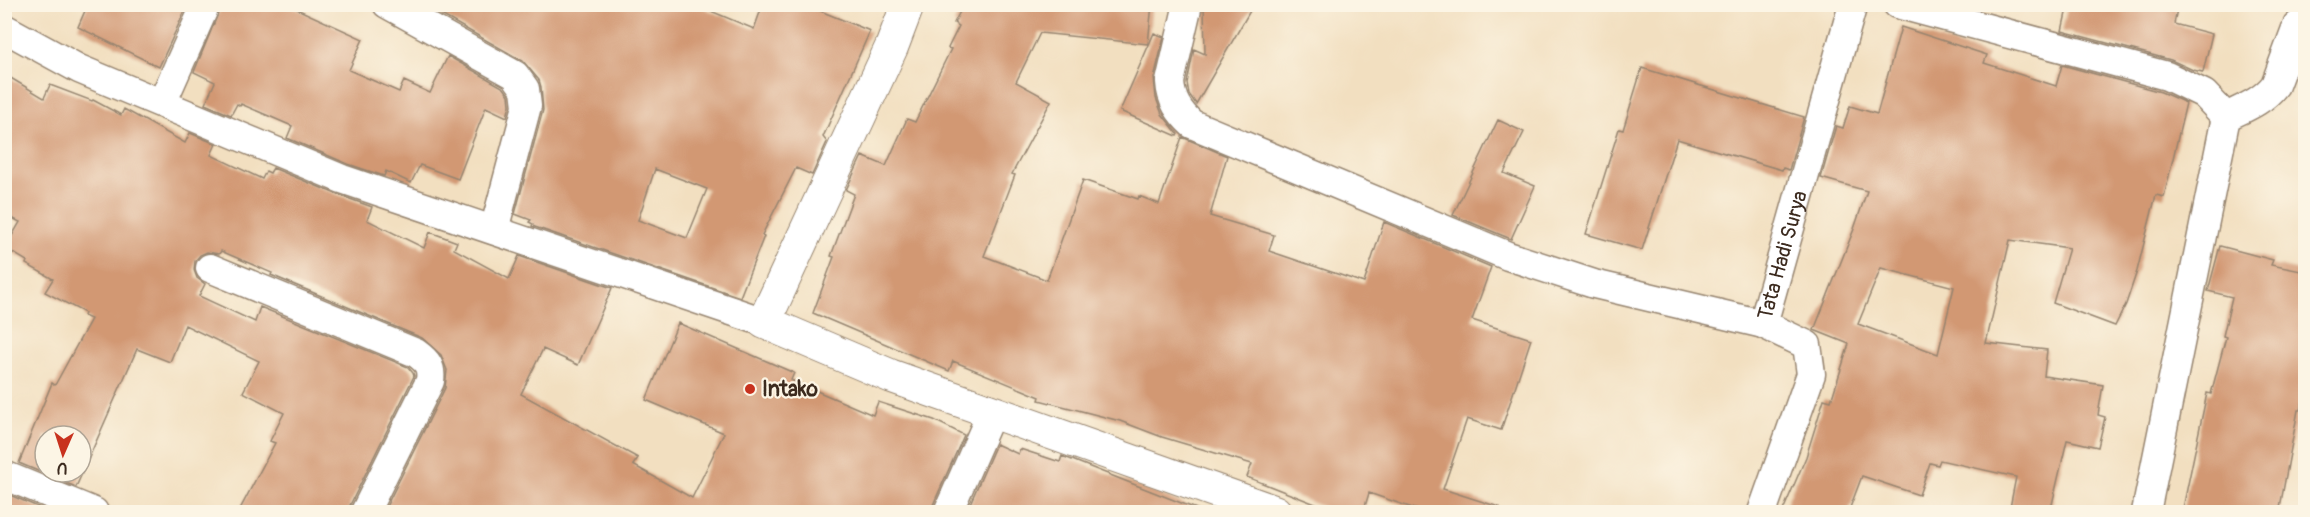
<svg xmlns="http://www.w3.org/2000/svg" width="2310" height="517" font-family="Pangolin,sans-serif">
<style>
.building{fill:#d29873;fill-rule:evenodd}
.lines{fill:none;stroke-linecap:round;stroke-linejoin:round}
.minor-casing{stroke:#96846f;stroke-width:31}
.tertiary-casing{stroke:#96846f;stroke-width:35}
.minor{stroke:#fff;stroke-width:28}
.tertiary{stroke:#fff;stroke-width:33}
.poi-dot{fill:#c8321e;stroke:#fcf5e5;stroke-width:2}
.labels{text-anchor:middle;dominant-baseline:central;stroke-width:4.5;stroke-linejoin:round;paint-order:stroke}
.street-label{font-size:21px;fill:#3b2a1e;stroke:#fcf5e5}
.poi-label{font-size:21px;font-weight:bold;fill:#3b2a1e;stroke:#fcf5e5;text-anchor:start}
</style>
<rect width="100%" height="100%" fill="#fcf5e5"/>
<filter id="ink" filterUnits="userSpaceOnUse"><feTurbulence type="fractalNoise" baseFrequency=".0167" numOctaves="2"/><feDisplacementMap in="SourceGraphic" scale="12" xChannelSelector="R" yChannelSelector="G"/><feConvolveMatrix kernelMatrix="1 2 1 2 8 2 1 2 1" color-interpolation-filters="sRGB"/></filter>
<filter id="wash" filterUnits="userSpaceOnUse"><feTurbulence type="fractalNoise" baseFrequency=".008" numOctaves="4" result="noise"/><feDisplacementMap in="SourceGraphic" scale="24" xChannelSelector="R" yChannelSelector="G"/><feGaussianBlur stdDeviation="1.35" result="paint"/><feColorMatrix in="noise" values="0 0 0 0 0 0 0 0 0 0 0 0 0 0 0 0 0 1.4 0 .05"/><feComposite in="paint" operator="in"/></filter>
<g filter="url(#wash)">
<rect width="100%" height="100%" fill="#f2dfc0"/>
<g id="blocks">
<path class="building" d="M88,4H188L159,67L78,27Z
M222,4H286L363,39L349,70L399,92L404,81L430,93L448,56L504,88L509,95L510,105L507,117L486,107L458,179L420,165L411,183L386,171L384,176L348,164L287,138L292,126L241,104L240,106L237,104L231,115L205,104L215,82L194,72Z
M422,4H694L754,29L763,4H803L870,31L823,137L827,142L812,175L796,168L762,235L764,236L740,297L532,226L533,224L529,222L531,220L515,214L543,110L541,87L539,80L523,61ZM655,169L707,189L687,238L638,220Z
M964,4H1152L1148,44L1040,33L1016,82L1051,101L1012,174L1015,175L984,256L1047,280L1083,180L1138,199L1139,196L1159,204L1182,137L1227,156L1210,216L1274,235L1269,251L1364,283L1384,222L1491,267L1472,320L1531,339L1501,430L1467,419L1443,489L1499,507L1498,513H1427L1369,493L1363,513H1338L1247,477L1252,464L1162,437L1120,421L1039,400L1040,397L953,361L949,371L813,313L834,257L831,256L854,194L846,190L862,156L886,166L907,119L915,122L951,49L948,48L959,26L954,23Z
M1204,4H1254L1196,104L1189,94L1187,83L1194,49L1205,54Z
M2068,4H2178L2174,24L2212,34L2203,72L2193,70L2171,60L2062,31Z
M1901,27L1987,55L1984,63L2056,86L2062,65L2161,92L2186,103L2164,197L2156,195L2137,271L2126,304L2115,326L2053,303L2069,248L2010,240L1986,343L2047,350L2044,376L2103,385L2098,415L2105,417L2098,447L2067,440L2050,513H2009L2016,477L1940,460L1938,465L1930,463L1919,495L1862,476L1848,513H1782L1806,457L1824,399L1831,401L1849,344L1814,330L1854,229L1867,191L1821,178L1836,126L1843,128L1850,106L1877,114ZM1881,268L1954,287L1938,354L1858,324Z
M1154,33L1164,37L1154,78L1156,98L1162,114L1178,134L1177,136L1120,111Z
M1642,68L1804,117L1789,170L1783,168L1782,170L1677,139L1642,250L1586,234L1619,129L1623,130Z
M4,74L44,98L50,85L92,101L93,100L121,115L124,109L185,143L190,133L216,144L211,155L262,179L266,171L270,173L273,168L336,194L372,207L367,220L424,248L430,232L457,242L454,249L509,279L519,256L612,288L578,365L543,349L521,394L638,458L633,465L692,498L724,433L646,400L678,323L794,373L791,380L873,415L878,402L934,420L964,435L933,505L932,513H383L445,388L447,370L441,355L422,338L271,275L272,273L221,251L219,254L207,252L200,255L195,261L194,270L197,278L205,284L199,296L255,322L260,307L408,367L413,373L414,376L350,505L349,513H238L275,443L270,441L284,413L243,392L259,361L185,325L170,362L137,349L76,487L19,463L52,383L55,385L91,319L84,316L85,313L45,292L53,279L26,264L27,261L5,248L20,222L4,214ZM45,436H81V472H45Z
M1498,120L1524,132L1504,173L1535,186L1511,239L1453,215Z
M2220,246L2273,260L2271,265L2306,272V389L2301,410H2298L2279,513H2182L2207,393L2211,394L2226,337L2223,336L2232,297L2208,291Z
M996,444L1018,454L1020,449L1060,462L1062,456L1199,510L1198,513H966Z
M5,493L52,513H4Z"/>
</g>
</g>
<g filter="url(#ink)">
<use href="#blocks" fill-opacity="0" stroke="#96846f" stroke-width="1.5"/>
<g class="lines">
<g class="minor-casing">
<g id="minor">
<path d="M387,4L515,75L525,89L527,106L494,230"/>
<path d="M1188,4L1170,82C1171,100 1179,112 1192,124L1508,256L1594,284L1763,324"/>
<path d="M1897,4L2167,76L2204,94L2226,117"/>
<path d="M4,28L79,69L342,179L764,322"/>
<path d="M162,103L206,4"/>
<path d="M2226,117C2244,108 2263,101 2275,85L2297,26L2306,19"/>
<path d="M210,268L416,353C427,361 432,366 430,381L365,512"/>
<path d="M4,475L94,512"/>
<path d="M948,512L992,412"/>
<path id="s1" d="M1762,512L1811,374L1807,345L1763,324L1853,4"/>
<path d="M2146,512L2226,117"/>
</g>
</g>
<g class="tertiary-casing">
<path id="tertiary" d="M908,4L892,46L764,322L891,376L1275,512"/>
</g>
<use href="#minor" class="minor"/>
<use href="#tertiary" class="tertiary"/>
</g>
</g>
<circle class="poi-dot" cx="750" cy="389" r="6"/>
<g class="labels">
<g class="street-label">
<text stroke="none"><textPath href="#s1" startOffset="296">Tata Hadi Surya</textPath></text>
</g>
<g class="poi-label">
<text x="762" y="389">Intako</text>
</g>
</g>
<rect width="2310" height="517" fill="none" stroke="#fcf5e5" stroke-width="24"/>
<g transform="translate(63 454) rotate(183)"><circle r="28" fill="#fcf5e5" stroke="#afa495" stroke-width="1.5"/>
<path d="M0-4.5L10 22L0 15L-10 22Z" fill="#c8321e"/>
<text y="-9" font-size="16" font-weight="bold" text-anchor="middle" fill="#3b2a1e">U</text>
</g>
</svg>
